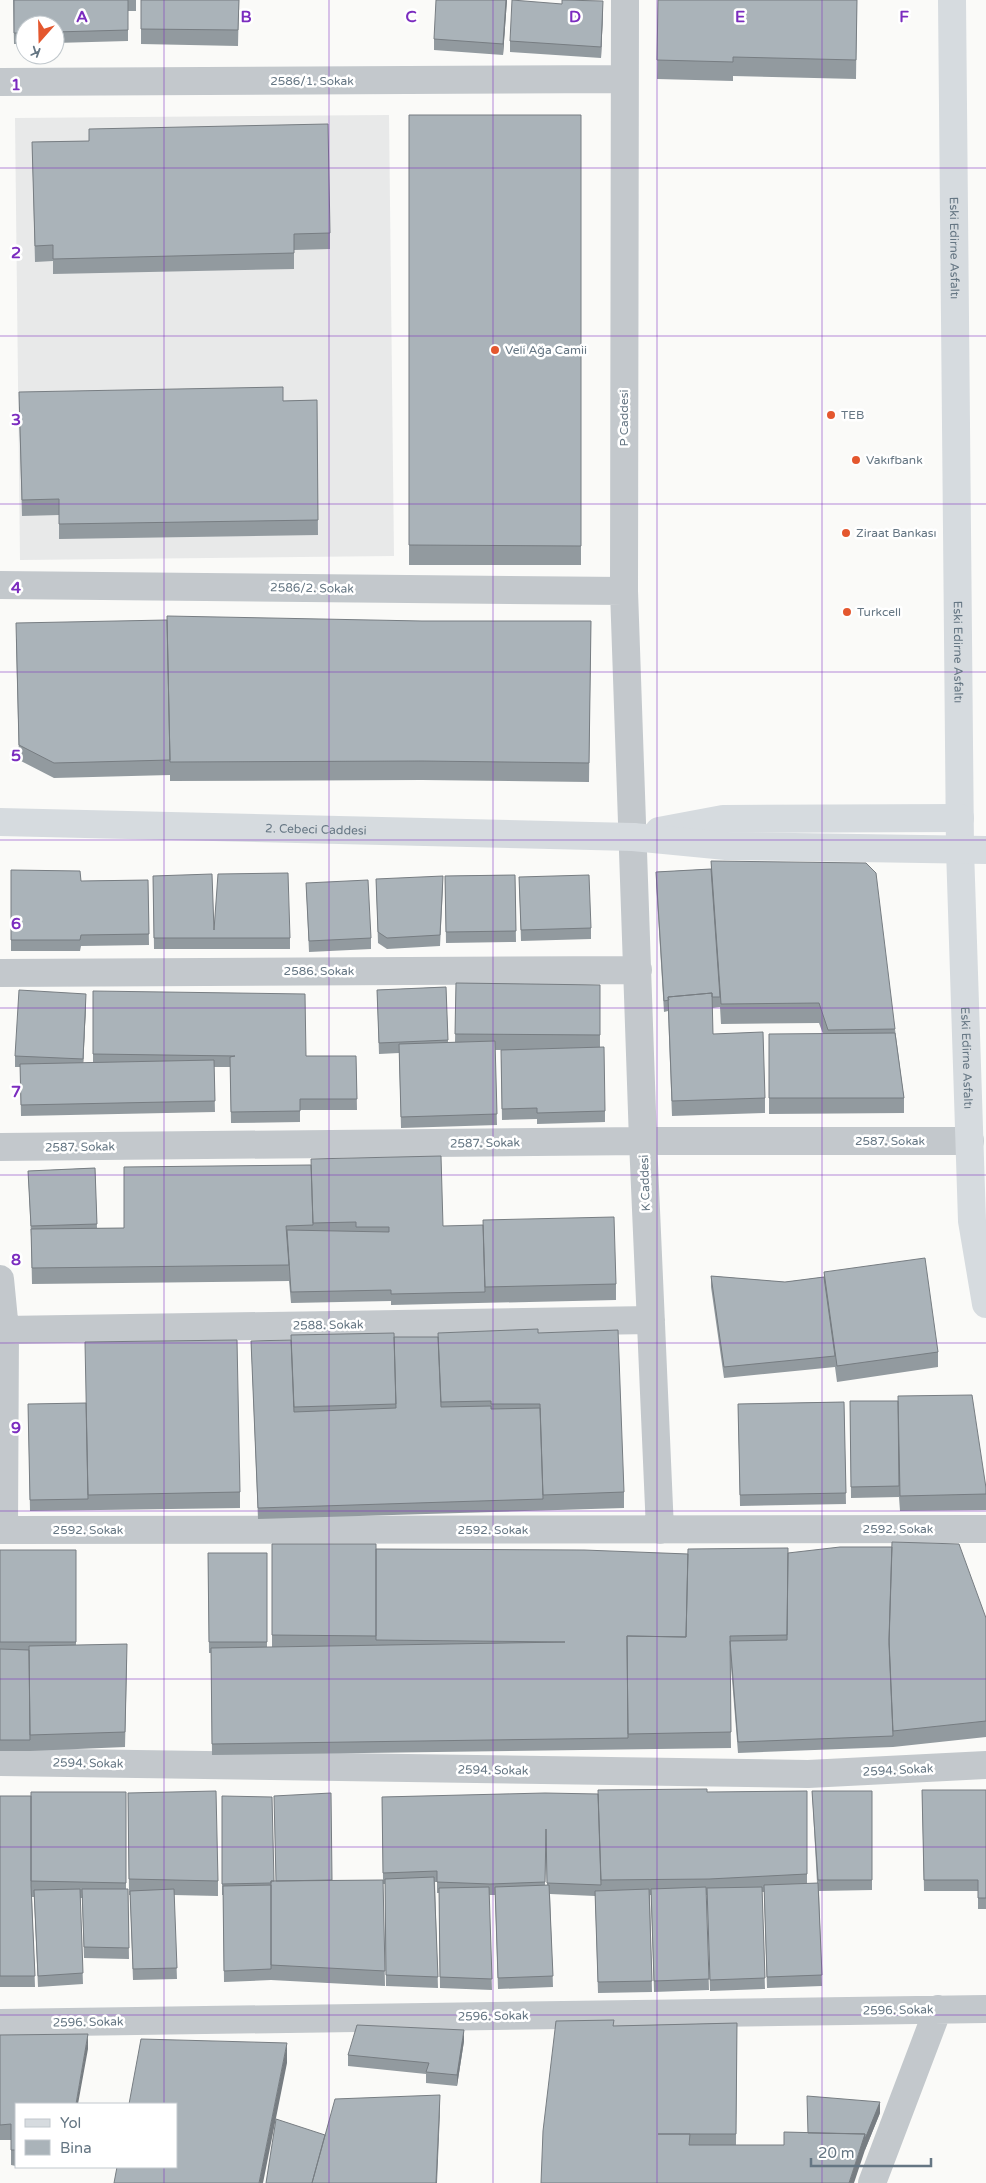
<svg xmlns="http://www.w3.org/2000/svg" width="986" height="2183" font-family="'Varela Round',sans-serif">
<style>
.built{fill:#e8e9e9}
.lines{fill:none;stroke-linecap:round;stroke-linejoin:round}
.street{stroke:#c3c8cc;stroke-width:28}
.secondary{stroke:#d6dbdf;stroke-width:28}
.primary{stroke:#d6dbdf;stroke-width:28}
.wall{fill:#929a9f;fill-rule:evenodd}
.shaded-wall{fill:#777d82}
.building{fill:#aab3b9;stroke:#777d82}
.grid{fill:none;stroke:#7b2cbf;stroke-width:1;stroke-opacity:0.55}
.poi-dot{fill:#e4572e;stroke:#fff;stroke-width:2}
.labels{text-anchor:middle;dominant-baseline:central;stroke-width:5;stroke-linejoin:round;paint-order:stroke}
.street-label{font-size:12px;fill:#657683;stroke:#fff}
.poi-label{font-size:12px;fill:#657683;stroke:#fff;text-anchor:start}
.grid-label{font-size:16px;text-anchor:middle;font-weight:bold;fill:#7b2cbf;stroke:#fff;stroke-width:5;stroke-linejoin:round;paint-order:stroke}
</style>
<rect width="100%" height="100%" fill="#fafaf8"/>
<path class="built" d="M389,115L394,556L20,560L15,118Z"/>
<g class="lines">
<path class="street" d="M625,0L624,591L643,1141L660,1530
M0,82L624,79
M0,585L624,591
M0,973L638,970
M0,1147L643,1141H970
M0,1279L5,1330L4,1530
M5,1330L651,1320
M0,1530L986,1529
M0,1762L808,1774L986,1765
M0,2023L986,2009
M872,2183L938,2009"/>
<path class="secondary" id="s1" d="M0,822L633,837"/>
<g class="primary">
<path id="s2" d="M952,0L960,849L972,1221L986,1304"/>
<path d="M659,831L723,819L960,818"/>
<path d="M633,837L726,846L986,850"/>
</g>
</g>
<path class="wall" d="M13,0H136V11H128V41L55,43V25H25V44H14Z
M239,0L238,46L141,44V29Z
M507,0L503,55L434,50V39Z
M658,0H857L856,79L733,76V81L657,79Z
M603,12L601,58L510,52V41Z
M409,115H581V565H409Z
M89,129L330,233V249L294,250V269L53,274V261L35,262L32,142L89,141Z
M317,400L318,535L59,539V515L22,516L19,407Z
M422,621H591L589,782L422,780L170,781V775L54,778L19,760L16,639Z
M711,861L895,1029L904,1098V1113L769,1114V1034H823L819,1023L721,1024L720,1007L712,1008L713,1034L765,1098V1113L672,1116L668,1011L664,1012L656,883V872L711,869Z
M11,870L81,881L148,880L149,945L81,946L80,951H11Z
M515,875L516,942L446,943L445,876Z
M153,876L214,930L290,938V949H154Z
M519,877L591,928V939L521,941Z
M376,879L443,887L440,946L387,949L378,943Z
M306,883L371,938V949L309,952Z
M456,983L600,985V1047L605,1111V1122L537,1124V1119L502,1120L501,1061L505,1050H495L497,1125L401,1128L399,1053L379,1054L377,990L446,987L448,1042H455Z
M93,991L306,1056H356L357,1110H300V1122L231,1123L230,1067H214L215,1112L21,1116L20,1067H15V1056L86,1005L83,1063L93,1062Z
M124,1167L443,1226L616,1284V1300L391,1305V1301L291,1303L289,1281L32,1284L31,1237L28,1171L95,1168L97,1228H124Z
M824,1272L938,1352V1367L837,1382L835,1367L724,1378L711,1287V1276L785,1282L824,1277Z
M538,1333L624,1492V1508L258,1519L251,1341L394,1337H438Z
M850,1401L986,1488V1510L900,1511L899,1497L851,1498Z
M844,1402L846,1504L740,1506L738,1404Z
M28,1404L240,1492V1508L30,1511Z
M272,1544L376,1549L688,1554L788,1553L986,1618V1737L893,1747L738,1753L730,1655L731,1748L212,1755L211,1653H209L208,1553H267V1647H272Z
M0,1550H76V1645L127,1660L125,1747L30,1751H0Z
M922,1790H986V1909H978V1891H924Z
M807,1791V1884L817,1883L812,1791H872V1890L819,1891L822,1986L767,1988L764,1892H762L765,1989L710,1991L707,1895H706L709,1990L654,1992L651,1895H650L652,1992L598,1993L595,1896L550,1894L553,1987L498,1989L495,1895H489L492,1990L440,1988L439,1893H437V1882H435L438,1988L386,1986L385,1884H383L385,1986L271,1980L224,1982L223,1895H222V1796L274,1881L383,1880L382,1797ZM546,1840L547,1885H545Z
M126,1792V1889H128L129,1959L84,1958L82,1898H80L83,1984L38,1987L34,1897H32L35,1987H0V1796H31Z
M128,1793L218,1881V1896L174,1895L177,1979L133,1980L130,1895H129Z
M737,2023L736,2145H784V2132L808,2133L880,2113L865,2150L541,2183L614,2026Z
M0,2035L88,2049L16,2104V2166L11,2165V2140H0Z
M464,2041L457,2086L426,2083V2074L348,2066V2055Z
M35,2167H53L52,2168Z"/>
<path class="shaded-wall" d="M506,0H507L503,55V44Z
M603,1V12L601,58V47Z
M86,994V1005L83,1070V1059Z
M464,2030V2041L457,2086V2075Z
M88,2034V2049L78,2104H76Z
M287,2043V2063L263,2183H259Z
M440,2095V2111L437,2183H436Z
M880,2102V2113L865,2150L854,2183H849L865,2134Z"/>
<path class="building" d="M14,0H128V30L55,32V25H25V33H14Z
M141,0H239L238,30L141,29Z
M436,0H506L503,44L434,39Z
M512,0L562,4V0L603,1L601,47L510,41Z
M658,0H857L856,60L733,57V62L657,60Z
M409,115H581V546L409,545Z
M328,124L330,233L294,234V253L53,259V245L35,246L32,142L89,141V129Z
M283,387V401L317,400L318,520L59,524V499L22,500L19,392Z
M167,616L422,621H591L589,763L422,761L170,762Z
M167,620L170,760L54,763L19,745L16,623Z
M711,861L866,863L876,873L895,1029L828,1030L819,1003L721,1004Z
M711,869L720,997H712V993L668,997L669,1000L664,1001L656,872Z
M11,870L80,871L81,881L148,880L149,934L81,935L80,940H11Z
M288,873L290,938H154L153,876L212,874L214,930L218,874Z
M515,875L516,931L446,932L445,876Z
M589,875L591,928L521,930L519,877Z
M443,876L440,935L387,938L378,932L376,879Z
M368,880L371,938L309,941L306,883Z
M456,983L600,985V1035L455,1034Z
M446,987L448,1040L379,1043L377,990Z
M19,990L86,994L83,1059L15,1056Z
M93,991L305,994L306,1056H356L357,1099H300V1111L231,1112L230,1057L235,1056L93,1054Z
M712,993L713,1034L763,1032L765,1098L672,1101L668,997Z
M895,1033L904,1098H769V1034Z
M495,1041L497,1114L401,1117L399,1044Z
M604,1047L605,1111L537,1113V1108L502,1109L501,1050Z
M214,1060L215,1101L21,1105L20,1064Z
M441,1156L443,1226L483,1225L485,1292L391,1294V1290L291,1292L287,1230L389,1232V1227H356V1222L313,1223L311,1159Z
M311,1165L313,1225L286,1226L289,1265L32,1268L31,1229L124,1228V1167Z
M95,1168L97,1224L31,1226L28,1171Z
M614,1217L616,1284L485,1287L483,1220Z
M925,1258L938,1352L837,1366L824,1272Z
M711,1276L785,1282L824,1277L835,1356L724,1367Z
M538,1329V1333L618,1330L624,1492L543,1495L540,1404H491V1401L441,1402L438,1333Z
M394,1333L396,1404L294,1407L291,1335Z
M394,1337H438L441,1407L491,1406V1409L540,1408L543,1499L258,1508L251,1341L291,1340L294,1412L396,1408Z
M237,1340L240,1492L88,1495L85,1342Z
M972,1395L986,1488V1494L900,1496L898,1396Z
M850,1401H898L899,1486L851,1487Z
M844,1402L846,1493L740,1495L738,1404Z
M86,1403L88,1499L30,1500L28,1404Z
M892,1542L959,1544L986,1618V1721L893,1731L889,1639Z
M272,1544H376V1636L272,1635Z
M840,1547H892L889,1644L893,1736L738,1742L730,1641L787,1640L788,1553Z
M788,1548L787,1635L730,1636L731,1732L628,1734L627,1636L686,1637L688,1549Z
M376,1549L584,1550L688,1554L686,1637L627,1636L628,1738L212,1744L211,1648L565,1642L376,1640Z
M0,1550H76V1642H0Z
M208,1553H267V1642H209Z
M127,1644L125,1732L30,1735L29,1646Z
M0,1649L29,1650L30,1740H0Z
M707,1789V1792L807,1791V1874L709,1879L601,1880L598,1790Z
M922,1790H986V1898H978V1880H924Z
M216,1791L218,1881L129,1879L128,1793Z
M812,1791H872V1880H818Z
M31,1792H126V1883L31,1881Z
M331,1793L332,1880L276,1881L274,1796Z
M545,1793L598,1794L601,1885L547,1883L546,1829L545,1882L490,1884L437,1882V1871L383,1873L382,1797Z
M0,1796H31V1886L35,1976H0Z
M222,1796L272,1797L274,1881H271V1883L222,1884Z
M434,1877L438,1977L386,1975L385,1879Z
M383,1880L385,1971L271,1965V1881Z
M818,1883L822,1975L767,1977L764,1885Z
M271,1885V1969L224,1971L223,1886Z
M549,1885L553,1976L498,1978L495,1887Z
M489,1887L492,1979L440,1977L439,1888Z
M706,1887L709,1979L654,1981L651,1889Z
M762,1887L765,1978L710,1980L707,1888Z
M80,1889L83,1973L38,1976L34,1890Z
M82,1889H128L129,1948L84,1947Z
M174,1889L177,1968L133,1969L130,1891Z
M649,1889L652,1981L598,1982L595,1891Z
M614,2020L613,2026L737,2023L736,2134H658H690L689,2145H784V2132L865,2134L849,2183H541L543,2131L556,2021Z
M357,2025L464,2030L457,2075L426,2072L429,2063L348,2055Z
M88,2034L76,2104H16V2150H11V2124L0,2125V2035Z
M141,2039L287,2043L259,2183H114L117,2167H176V2104H129Z
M440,2095L436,2183H312L335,2099Z
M807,2096L880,2102L865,2139V2134L808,2133Z
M276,2119L325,2135L312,2183H266Z"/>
<path class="grid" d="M164,0V2104M329,0V2183M493,0V2183M657,0V2183M822,0V2183M0,168H986M0,336H986M0,504H986M0,672H986M0,840H986M0,1008H986M0,1175H986M0,1343H986M0,1511H986M0,1679H986M0,1847H986M0,2015H986M164,2167V2183"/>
<g class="poi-dot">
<circle cx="495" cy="350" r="5"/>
<circle cx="831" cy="415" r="5"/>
<circle cx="856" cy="460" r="5"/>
<circle cx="846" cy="533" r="5"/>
<circle cx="847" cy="612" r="5"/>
</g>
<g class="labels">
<g class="street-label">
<text x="312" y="81">2586/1. Sokak</text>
<text stroke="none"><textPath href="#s2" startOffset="248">Eski Edirne Asfaltı</textPath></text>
<text transform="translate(624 418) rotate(-90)">P Caddesi</text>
<text transform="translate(312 588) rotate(1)">2586/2. Sokak</text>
<text stroke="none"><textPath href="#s2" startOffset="652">Eski Edirne Asfaltı</textPath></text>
<text stroke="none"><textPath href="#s1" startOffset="316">2. Cebeci Caddesi</textPath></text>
<text x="319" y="971">2586. Sokak</text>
<text stroke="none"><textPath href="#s2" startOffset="1058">Eski Edirne Asfaltı</textPath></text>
<text x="890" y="1141">2587. Sokak</text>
<text transform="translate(485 1143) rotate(-1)">2587. Sokak</text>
<text transform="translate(80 1147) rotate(-1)">2587. Sokak</text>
<text transform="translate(645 1183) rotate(-92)">K Caddesi</text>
<text transform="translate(328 1325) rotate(-1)">2588. Sokak</text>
<text x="898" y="1529">2592. Sokak</text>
<text x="88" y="1530">2592. Sokak</text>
<text x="493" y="1530">2592. Sokak</text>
<text transform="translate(88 1763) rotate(1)">2594. Sokak</text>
<text transform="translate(493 1770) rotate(1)">2594. Sokak</text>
<text transform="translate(898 1770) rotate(-3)">2594. Sokak</text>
<text transform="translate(898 2010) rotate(-1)">2596. Sokak</text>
<text transform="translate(493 2016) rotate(-1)">2596. Sokak</text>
<text transform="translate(88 2022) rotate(-1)">2596. Sokak</text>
</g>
<g class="poi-label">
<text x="505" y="350">Veli Ağa Camii</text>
<text x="841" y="415">TEB</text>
<text x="866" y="460">Vakıfbank</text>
<text x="856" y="533">Ziraat Bankası</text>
<text x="857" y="612">Turkcell</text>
</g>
</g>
<g class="grid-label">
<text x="82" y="22">A</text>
<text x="246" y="22">B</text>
<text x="411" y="22">C</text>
<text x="575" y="22">D</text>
<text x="740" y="22">E</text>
<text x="904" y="22">F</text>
<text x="16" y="90">1</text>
<text x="16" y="258">2</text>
<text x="16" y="425">3</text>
<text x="16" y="593">4</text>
<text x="16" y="761">5</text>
<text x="16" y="929">6</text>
<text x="16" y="1097">7</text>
<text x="16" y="1265">8</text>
<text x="16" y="1433">9</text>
</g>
<rect x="15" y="2103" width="162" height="65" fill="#ffffff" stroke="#c1c8cd"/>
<rect x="25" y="2119" width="25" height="8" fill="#d6dbdf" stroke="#c1c8cd"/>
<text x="60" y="2128" font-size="15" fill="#657683">Yol</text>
<rect x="25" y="2140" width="25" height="15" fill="#aab3b9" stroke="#c1c8cd"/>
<text x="60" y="2153" font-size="15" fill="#657683">Bina</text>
<g transform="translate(40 40) rotate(200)"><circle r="24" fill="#ffffff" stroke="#c1c8cd"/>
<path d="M0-4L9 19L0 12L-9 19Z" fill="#e4572e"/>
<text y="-8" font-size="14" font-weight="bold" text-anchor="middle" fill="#657683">K</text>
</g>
<path d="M811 2158v8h120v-8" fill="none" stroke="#657683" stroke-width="2.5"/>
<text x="818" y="2158" font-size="15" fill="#657683" stroke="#ffffff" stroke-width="4" paint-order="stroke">20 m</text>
</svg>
